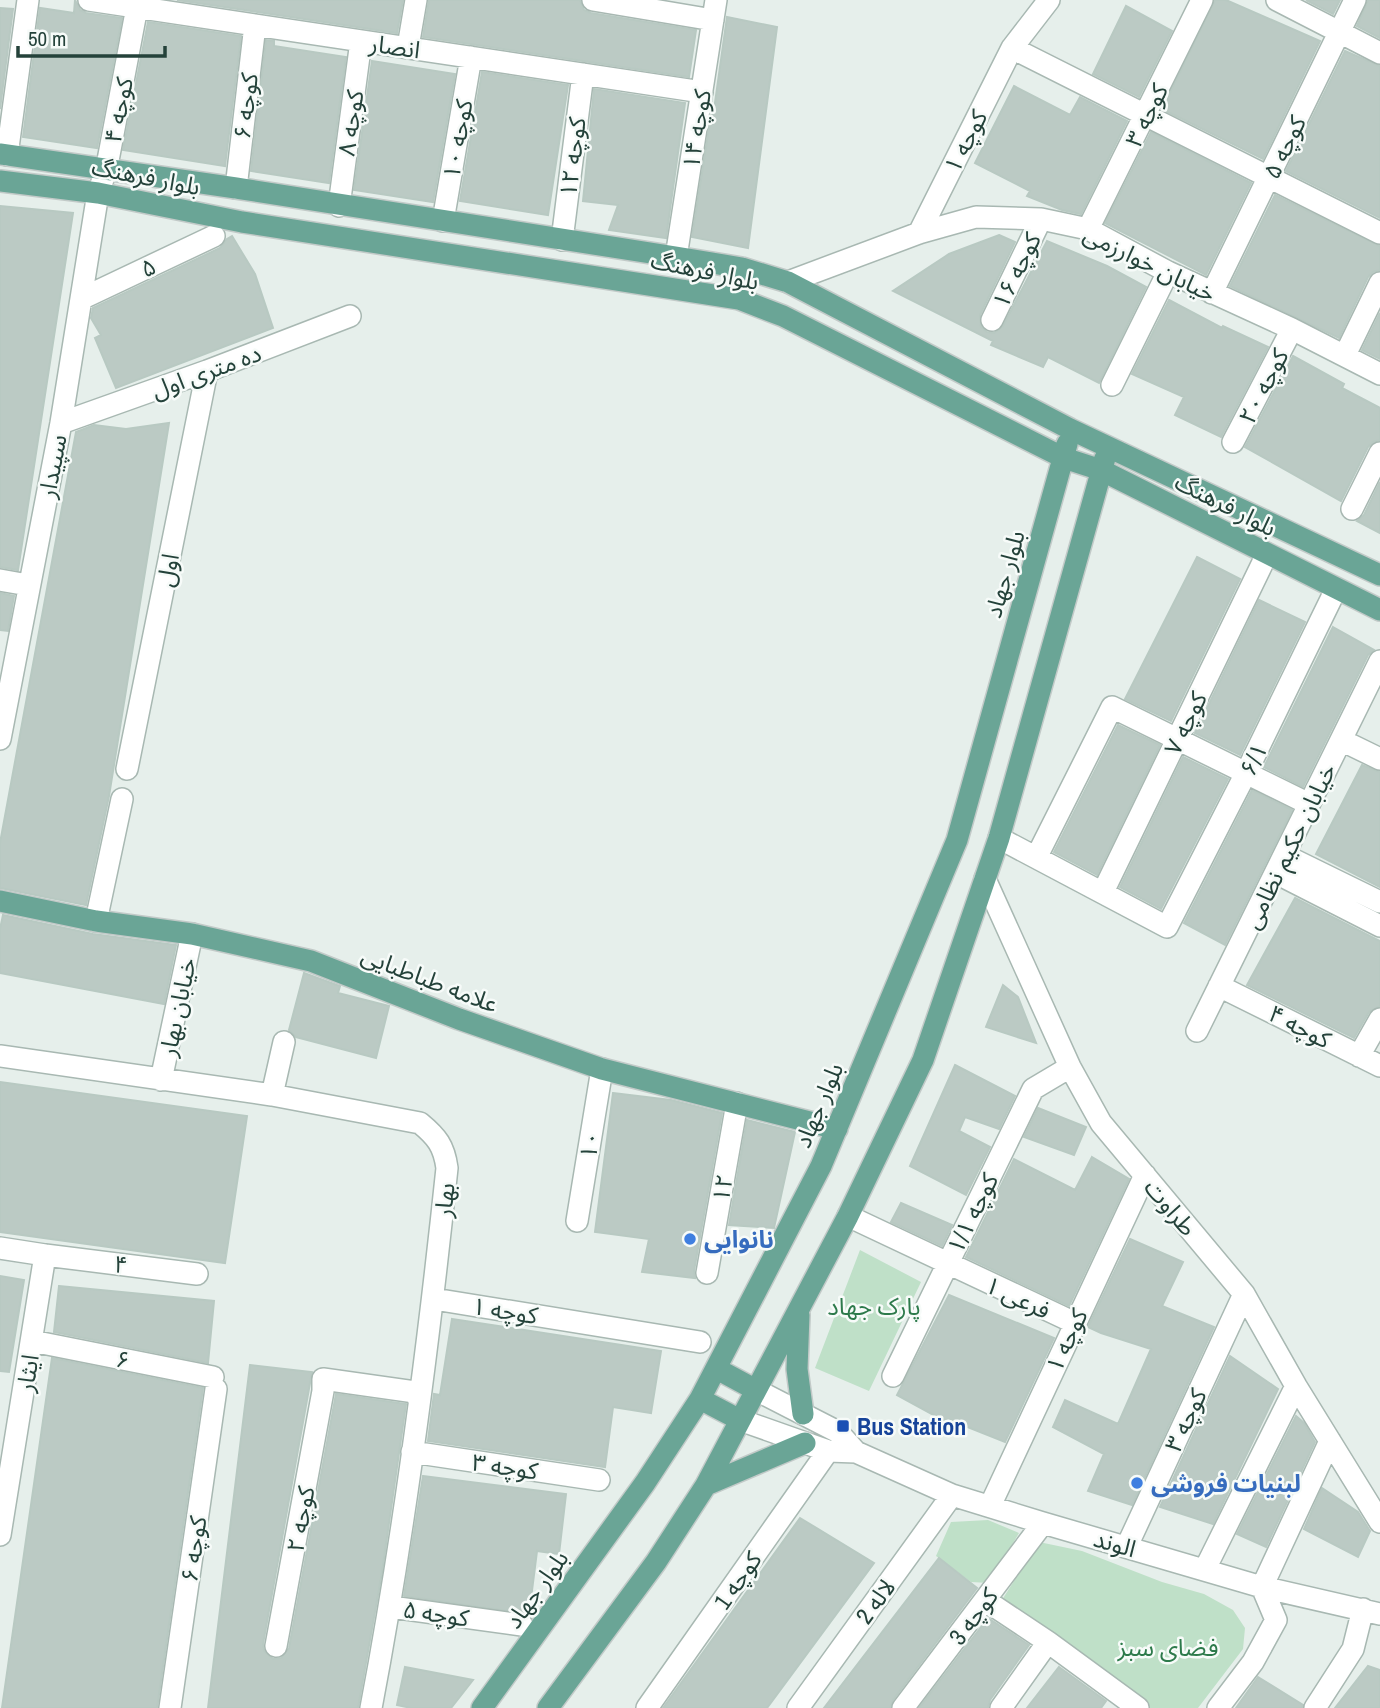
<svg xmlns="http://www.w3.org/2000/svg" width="1380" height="1708" font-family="'Archivo Narrow','Noto Sans Arabic',sans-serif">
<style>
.green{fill:#bfe0c8}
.building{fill:#bbcac4;stroke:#b8c9c2;stroke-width:2}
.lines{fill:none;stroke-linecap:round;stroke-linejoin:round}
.minor-casing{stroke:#a8b8b2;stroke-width:24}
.major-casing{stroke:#c2cac8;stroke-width:24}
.minor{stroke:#fff;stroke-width:21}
.major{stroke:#6aa596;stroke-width:21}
.shop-dot{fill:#3f7fe0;stroke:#f7fbf9;stroke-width:2.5}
.transit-dot{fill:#1a4fb4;stroke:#f7fbf9;stroke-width:2.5}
.labels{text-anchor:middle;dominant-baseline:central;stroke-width:5;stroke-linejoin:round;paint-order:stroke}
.street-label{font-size:24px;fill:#24423a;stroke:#f7fbf9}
.shop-label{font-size:24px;font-weight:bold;fill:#366cbe;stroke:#f7fbf9;text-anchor:start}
.park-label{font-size:24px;fill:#2d7a4b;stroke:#f7fbf9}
.transit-label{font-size:24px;font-weight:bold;fill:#164399;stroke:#f7fbf9;text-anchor:start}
</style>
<rect width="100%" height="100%" fill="#e6efeb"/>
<path class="green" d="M860,1250L921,1282L869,1391L815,1368Z
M988,1520L1019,1533L989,1583L971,1582L936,1556L951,1522Z
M1039,1542L1082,1551L1162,1582L1204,1594L1233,1610L1245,1628L1243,1649L1198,1708H1149L1000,1603Z"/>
<path class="building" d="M75,0L80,10L86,13L122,18L97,148L23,137L40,8L74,13Z
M177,0H403L397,33Z
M429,0H580L584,10L591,13L696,30L689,77L423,37Z
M1215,0H1226L1320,41L1263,159L1162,109Z
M1306,0H1340L1333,14Z
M1368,0H1380V38L1357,26Z
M1126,6L1172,31L1139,97L1093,74Z
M0,8L13,9L0,109Z
M727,17L777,27L748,248L692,237L712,109L714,110Z
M148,22L241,36L225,166L123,150Z
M266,40L274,41V46L346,57L329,183L251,171Z
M1345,51L1380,66V218L1286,171Z
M372,61L455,74L433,202L354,190Z
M482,72L568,85L548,215L460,201Z
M1014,86L1070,115L1080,97L1127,121L1081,214L1062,210L1027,196L1030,191L975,163Z
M594,89L685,103L666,238L609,230L618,205L583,201Z
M1151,132L1251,183L1206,275L1105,223Z
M1275,195L1380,246V270L1373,272L1368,277L1339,338L1230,286Z
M0,206L73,213L18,570L0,567Z
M999,235L1015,242L980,315L981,327L987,332L994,333L1003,326L1047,241L1107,266L1146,287L1099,383L1048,357L1043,367L991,345L993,341L893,291L949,254Z
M232,236L255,274L273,328L116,388L95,338L101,335L91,318L93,308L220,248L227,239Z
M1169,300L1222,328L1223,326L1268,347L1221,437L1175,415L1184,397L1132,374Z
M1380,313V359L1362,350Z
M1293,356L1344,384L1342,388L1380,408V440L1373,442L1368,447L1341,501L1245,447Z
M169,423L109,796L86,905L0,888V843L76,432L94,425L126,429Z
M1380,482V533L1357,521L1364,515Z
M1197,557L1240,579L1171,721L1125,699Z
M0,593L14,596L8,631L0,630Z
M1259,600L1305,622L1240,755L1195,733Z
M1333,627L1374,650L1368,655L1303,787L1264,767Z
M1118,725L1160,745L1097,875L1054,852Z
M1183,757L1228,779L1161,909L1120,887Z
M1362,765L1380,772V887L1316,854Z
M1252,790L1292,810L1225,945L1184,923Z
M1295,898L1380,941V1006L1369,1012L1354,1038L1247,985Z
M3,915L93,934L176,945L164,1004L0,973V929Z
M304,973L340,986L338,993L389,1006L376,1058L296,1037L289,1030Z
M1003,985L1018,997L1036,1043L986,1027Z
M955,1065L1015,1096L999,1129L965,1117L959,1131L990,1147L966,1195L910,1166Z
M0,1082L247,1116L225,1263L0,1232Z
M613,1093L671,1100L722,1113L694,1271L695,1278L642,1272L649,1239L595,1232Z
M1038,1108L1086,1127L1074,1155L1024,1137Z
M747,1120L795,1132L774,1228L729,1225Z
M1092,1157L1129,1179L1069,1306L966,1257L1014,1159L1075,1190Z
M901,1203L952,1225L942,1246L891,1222Z
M1130,1239L1183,1262L1162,1306L1214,1327L1132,1505L1088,1491L1104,1454L1053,1427L1065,1400L1118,1424L1151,1349L1101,1333L1088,1327Z
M0,1276L24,1280L9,1372L0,1371Z
M59,1286L214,1301L208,1363L54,1332Z
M949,1295L1054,1338L1005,1442L950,1420L948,1423L897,1395Z
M452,1319L661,1351L651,1413L613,1407L605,1467L428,1441L434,1394L440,1395Z
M1230,1356L1278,1389L1213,1524L1160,1507Z
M52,1358L203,1388L157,1708H2Z
M250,1365L312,1372L263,1644L264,1651L273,1659L281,1658L289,1648L336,1394L406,1404L382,1572L358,1708H208Z
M1296,1416L1304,1423L1315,1442L1266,1547L1237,1534Z
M423,1476L566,1494L559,1554L537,1551L529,1614L404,1596Z
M1322,1488L1358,1512L1370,1531L1358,1557L1304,1529Z
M800,1518L874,1563L767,1708H663Z
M939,1558L977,1588L893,1700L890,1708H824Z
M988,1618L1029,1645L990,1700L988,1708H919Z
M1368,1666L1380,1670V1708H1335Z
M405,1667L473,1680L451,1708H411L397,1705Z
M1059,1667L1106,1701L1101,1708H1027Z
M1258,1677L1303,1705L1302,1708H1236Z"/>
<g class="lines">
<g class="minor-casing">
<path id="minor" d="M89,0L702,92
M593,0L713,20
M1277,0L1380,53
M408,47L416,0
M1012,48L1380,233
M7,155L28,0
M236,188L255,25
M339,206L361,41
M443,221L471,57
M1088,229L1202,0
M919,233L1012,48L1049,0
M562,240L583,74
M676,257L716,0
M788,282L919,233L976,217L1041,219L1088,229L1168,272L1292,329L1380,374
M1212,293L1355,0
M81,299L214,236
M992,320L1041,219
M1345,355L1380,283
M1112,385L1168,272
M61,423L207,371L350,316
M1233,442L1292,329
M1352,509L1380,453
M0,580L28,585
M0,739L61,423L98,193L106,171L137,7
M1341,740L1380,759
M127,769L207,371
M999,838L1167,927L1246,773L1336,589
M1284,855L1380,902
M1037,856L1112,707L1309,804
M1276,873L1380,926
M985,879L1070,1067L1101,1123L1244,1294L1296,1386L1380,1522
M1103,892L1267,554
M96,921L122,799
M1219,986L1380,1066
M1197,1031L1380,661
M0,1056L272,1095L420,1123C437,1137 444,1146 447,1168C428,1349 405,1530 371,1708
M1359,1056L1380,1019
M161,1080L192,934
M272,1095L284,1042
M848,1216L1075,1323
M577,1221L602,1069
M0,1248L45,1255L0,1535
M45,1255L197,1274
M707,1273L737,1103
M434,1299L700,1342
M32,1341L213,1377
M893,1376L1033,1089L1070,1067
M756,1390L838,1432L856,1452
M740,1420L828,1451L856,1452L952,1495L1043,1523L1262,1587L1380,1614
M412,1452L599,1480
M990,1506L1145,1175
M1127,1546L1244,1294
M1205,1569L1296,1386
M985,1600L1048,1642L1138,1708
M391,1607L522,1625
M276,1646L323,1391V1379L415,1392L419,1400
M170,1708L216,1389
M647,1708L828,1451
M798,1708L952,1495
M903,1708L1043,1523
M1001,1708L1048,1642
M1218,1708L1253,1662L1276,1620L1262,1587L1330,1441
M1315,1708L1353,1649L1363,1609"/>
</g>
<g class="major-casing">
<path id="major" d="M0,154L236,188L676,257L742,268L788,282L1070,429L1380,575
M0,181L98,193L242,222L739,299L783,316L1064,458L1101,470L1380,610
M0,901L96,921L192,934L311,961L459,1019L602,1069L837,1129
M799,1315L797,1369L803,1414
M717,1369L756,1390
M700,1399L740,1420
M706,1485L805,1443
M482,1708L645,1483L700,1399L821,1166L957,840L1067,444
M548,1708L656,1562L706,1485L848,1216L923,1060L999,838L1105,458"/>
</g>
<use href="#minor" class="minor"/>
<use href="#major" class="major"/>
</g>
<g class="shop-dot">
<circle cx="690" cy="1239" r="7"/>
<circle cx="1137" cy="1483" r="7"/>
</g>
<rect class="transit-dot" x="836" y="1419" width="14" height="14" rx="3.5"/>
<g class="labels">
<g class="street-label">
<text transform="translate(395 46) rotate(8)">انصار</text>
<text transform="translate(245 106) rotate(-83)">کوچه ۶</text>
<text transform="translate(118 110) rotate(-79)">کوچه ۴</text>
<text transform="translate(1146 115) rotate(-64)">کوچه ۳</text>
<text transform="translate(350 123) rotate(-82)">کوچه ۸</text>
<text transform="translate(696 129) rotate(-81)">کوچه ۱۴</text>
<text transform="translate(457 139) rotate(-80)">کوچه ۱۰</text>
<text transform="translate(965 141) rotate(-63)">کوچه ۱</text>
<text transform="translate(1284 147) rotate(-64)">کوچه ۵</text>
<text transform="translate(572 157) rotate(-83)">کوچه ۱۲</text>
<text transform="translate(146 176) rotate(11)">بلوار فرهنگ</text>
<text transform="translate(1150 263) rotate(26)">خیابان خوارزمی</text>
<text transform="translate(148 267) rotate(-25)">۵</text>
<text transform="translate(705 270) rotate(12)">بلوار فرهنگ</text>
<text transform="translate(1016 270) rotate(-64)">کوچه ۱۶</text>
<text transform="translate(206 371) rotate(-20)">ده متری اول</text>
<text transform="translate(1263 386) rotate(-63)">کوچه ۲۰</text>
<text transform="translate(52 466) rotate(-79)">سپیدار</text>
<text transform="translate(1226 504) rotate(27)">بلوار فرهنگ</text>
<text transform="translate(167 570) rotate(-79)">اول</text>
<text transform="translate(1004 574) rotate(-74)">بلوار جهاد</text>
<text transform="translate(1185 723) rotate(-64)">کوچه ۷</text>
<text transform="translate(1253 759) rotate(-64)">۶/۱</text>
<text transform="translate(1289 846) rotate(-64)">خیابان حکیم نظامی</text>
<text transform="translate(430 979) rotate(21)">علامه طباطبایی</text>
<text transform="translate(177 1007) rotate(-78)">خیابان بهار</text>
<text transform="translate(1300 1026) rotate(27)">کوچه ۴</text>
<text transform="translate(818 1105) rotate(-67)">بلوار جهاد</text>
<text transform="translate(589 1145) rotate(-81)">۱۰</text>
<text transform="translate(722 1188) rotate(-80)">۱۲</text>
<text transform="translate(444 1200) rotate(-84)">بهار</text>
<text transform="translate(1171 1207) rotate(50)">طراوت</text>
<text transform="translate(972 1213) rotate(-64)">کوچه ۱/۱</text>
<text transform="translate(121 1264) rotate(7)">۴</text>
<text transform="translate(1018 1297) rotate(25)">فرعی ۱</text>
<text transform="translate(505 1310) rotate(9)">کوچه ۱</text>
<text transform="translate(1066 1340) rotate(-65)">کوچه ۱</text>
<text transform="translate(123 1359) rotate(11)">۶</text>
<text transform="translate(27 1373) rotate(-81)">ایثار</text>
<text transform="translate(1185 1420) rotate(-65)">کوچه ۳</text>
<text transform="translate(505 1466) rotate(8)">کوچه ۳</text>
<text transform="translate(300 1519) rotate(-80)">کوچه ۲</text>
<text transform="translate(1115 1543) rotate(16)">الوند</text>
<text transform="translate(193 1549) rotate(-82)">کوچه ۶</text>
<text transform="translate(737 1580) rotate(-55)">کوچه 1</text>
<text transform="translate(536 1589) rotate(-54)">بلوار جهاد</text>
<text transform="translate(875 1601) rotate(-54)">لاله 2</text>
<text transform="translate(436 1613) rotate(8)">کوچه ۵</text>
<text transform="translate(973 1616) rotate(-53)">کوچه 3</text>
</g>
<g class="shop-label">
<text x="704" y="1239">نانوایی</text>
<text x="1151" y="1483">لبنیات فروشی</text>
</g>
<g class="park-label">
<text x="874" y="1306">پارک جهاد</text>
<text x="1168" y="1647">فضای سبز</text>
</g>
<g class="transit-label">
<text x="857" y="1426">Bus Station</text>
</g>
</g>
<path d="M18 46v10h147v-10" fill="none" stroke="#24423a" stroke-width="3.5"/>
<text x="28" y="46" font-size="21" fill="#24423a" stroke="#f7fbf9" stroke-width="5" paint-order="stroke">50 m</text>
</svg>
